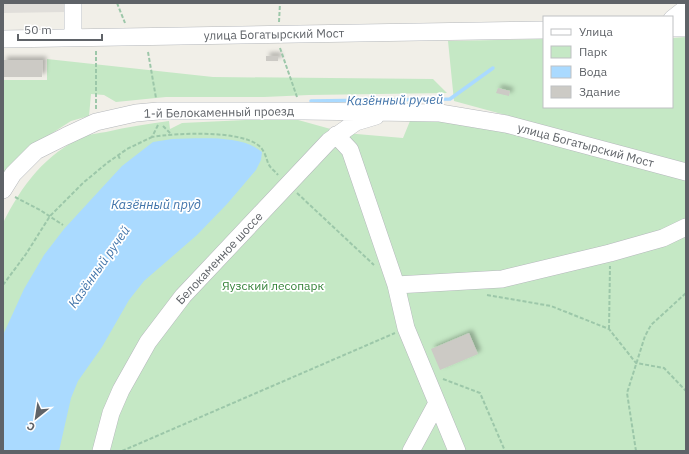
<svg xmlns="http://www.w3.org/2000/svg" width="689" height="454" font-family="'IBM Plex Sans',sans-serif">
<style>
.industrial{fill:#e0deda}
.green{fill:#c5e8c5}
.water{fill:#aadaff}
.lines{fill:none;stroke-linecap:round;stroke-linejoin:round}
.stream{stroke:#aadaff;stroke-width:3.5}
.building{fill:#cccac5;filter:url(#shadow)}
.minor-casing{stroke:#b5b8bc;stroke-width:18}
.path{stroke:#9cc7a9;stroke-width:2;stroke-dasharray:4 2;stroke-linecap:butt}
.minor{stroke:#fff;stroke-width:17}
.labels{text-anchor:middle;dominant-baseline:central;stroke-width:3.5;stroke-linejoin:round;paint-order:stroke}
.street-label{font-size:12px;fill:#5f6368;stroke:#fff}
.park-label{font-size:12px;fill:#348238;stroke:#fff}
.water-label{font-size:13px;font-style:italic;fill:#4174aa;stroke:#fff}
</style>
<defs>
<filter id="shadow"><feDropShadow dx="3.5" dy="-3.5" stdDeviation="2" flood-color="#0004"/></filter>
</defs>
<rect width="100%" height="100%" fill="#f1efe8"/>
<path class="industrial" d="M3,3H65L66,12L3,13Z"/>
<path class="green" d="M686,37V164L454,101L448,41L544,39V107H672V38Z
M47,59L213,77L433,79L447,93L309,95L264,97H166L116,102L104,95L91,94L89,116L71,121L23,152L3,174V80H47Z
M291,118L345,133L403,138L410,121L441,118L510,132L686,180V451H3V223C22,185 45,154 85,136C91,134 99,133 106,132C127,127 148,124 169,121L170,129L182,123Z"/>
<path class="water" d="M172,139C198,139 241,134 262,152L261,160L256,170L227,204L197,235L144,281L129,300L102,347L78,381L71,398L59,451H3V335L24,289L44,255L64,229L122,166L153,142Z"/>
<g class="lines">
<path class="stream" d="M311,101L450,99L493,68"/>
</g>
<path class="building" d="M266,56H278V61H266Z
M3,60H43L42,77H3Z
M498,88L510,91L509,96L496,93Z
M469,333L478,354L440,370L431,349Z"/>
<g class="lines">
<g class="minor-casing">
<path id="minor" d="M73,3V38
M672,19L686,8
M672,28H686
M3,39L544,30
M336,135L350,150L396,285L406,328L457,451
M3,190L13,174L36,151L66,136L96,122L136,113L158,111H304L440,113L506,124L686,172
M396,285L502,279L610,253L663,238L686,227
M101,451L111,413L121,390L148,342L183,296L329,141L356,122L376,116
M411,451L437,403"/>
</g>
<path class="path" d="M117,3L125,23
M279,22L280,3
M280,48L297,97
M96,51V109
M148,52L156,98
M158,125L152,137C176,133 238,130 258,145C264,149 266,157 268,163C270,168 275,171 278,175
M163,126L171,134
M118,155L120,159
M297,193L374,265
M15,197L40,210L63,225
M3,285L26,254L50,216L83,183L107,163L127,149L152,137
M487,295L551,306L609,329L636,363L664,368L686,391
M609,329L610,266
M443,379L480,393L505,451
M122,451L395,333
M636,451L627,393L645,336L651,325L686,293"/>
<use href="#minor" class="minor"/>
</g>
<g class="labels">
<g class="street-label">
<text transform="translate(274 34) rotate(-1)">улица Богатырский Мост</text>
<text transform="translate(219 112) rotate(-1)">1-й Белокаменный проезд</text>
<text transform="translate(586 145) rotate(15)">улица Богатырский Мост</text>
<text transform="translate(219 258) rotate(-47)">Белокаменное шоссе</text>
</g>
<g class="park-label">
<text x="273" y="285">Яузский лесопарк</text>
</g>
<g class="water-label">
<text transform="translate(395 100) rotate(-1)">Казённый ручей</text>
<text x="156" y="204">Казённый пруд</text>
<text transform="translate(99 267) rotate(-55)">Казённый ручей</text>
</g>
</g>
<rect width="689" height="454" fill="none" stroke="#5f6368" stroke-width="8"/>
<rect x="543" y="16" width="130" height="92" fill="#ffffff" stroke="#bfc1c3"/>
<rect x="551" y="29" width="20" height="6" fill="#ffffff" stroke="#bfc1c3"/>
<text x="579" y="36" font-size="12" fill="#5f6368">Улица</text>
<rect x="551" y="46" width="20" height="12" fill="#c5e8c5" stroke="#bfc1c3"/>
<text x="579" y="56" font-size="12" fill="#5f6368">Парк</text>
<rect x="551" y="66" width="20" height="12" fill="#aadaff" stroke="#bfc1c3"/>
<text x="579" y="76" font-size="12" fill="#5f6368">Вода</text>
<rect x="551" y="86" width="20" height="12" fill="#cccac5" stroke="#bfc1c3"/>
<text x="579" y="96" font-size="12" fill="#5f6368">Здание</text>
<g transform="translate(36 418) rotate(210)" stroke="#ffffff" stroke-width="3" paint-order="stroke">
<path d="M0-3L7 15L0 10L-7 15Z" fill="#5f6368"/>
<text y="-6" font-size="11" font-weight="bold" text-anchor="middle" fill="#5f6368">С</text>
</g>
<path d="M18 34v6h84v-6" fill="none" stroke="#5f6368" stroke-width="2"/>
<text x="24" y="34" font-size="12" fill="#5f6368" stroke="#ffffff" stroke-width="3" paint-order="stroke">50 m</text>
</svg>
